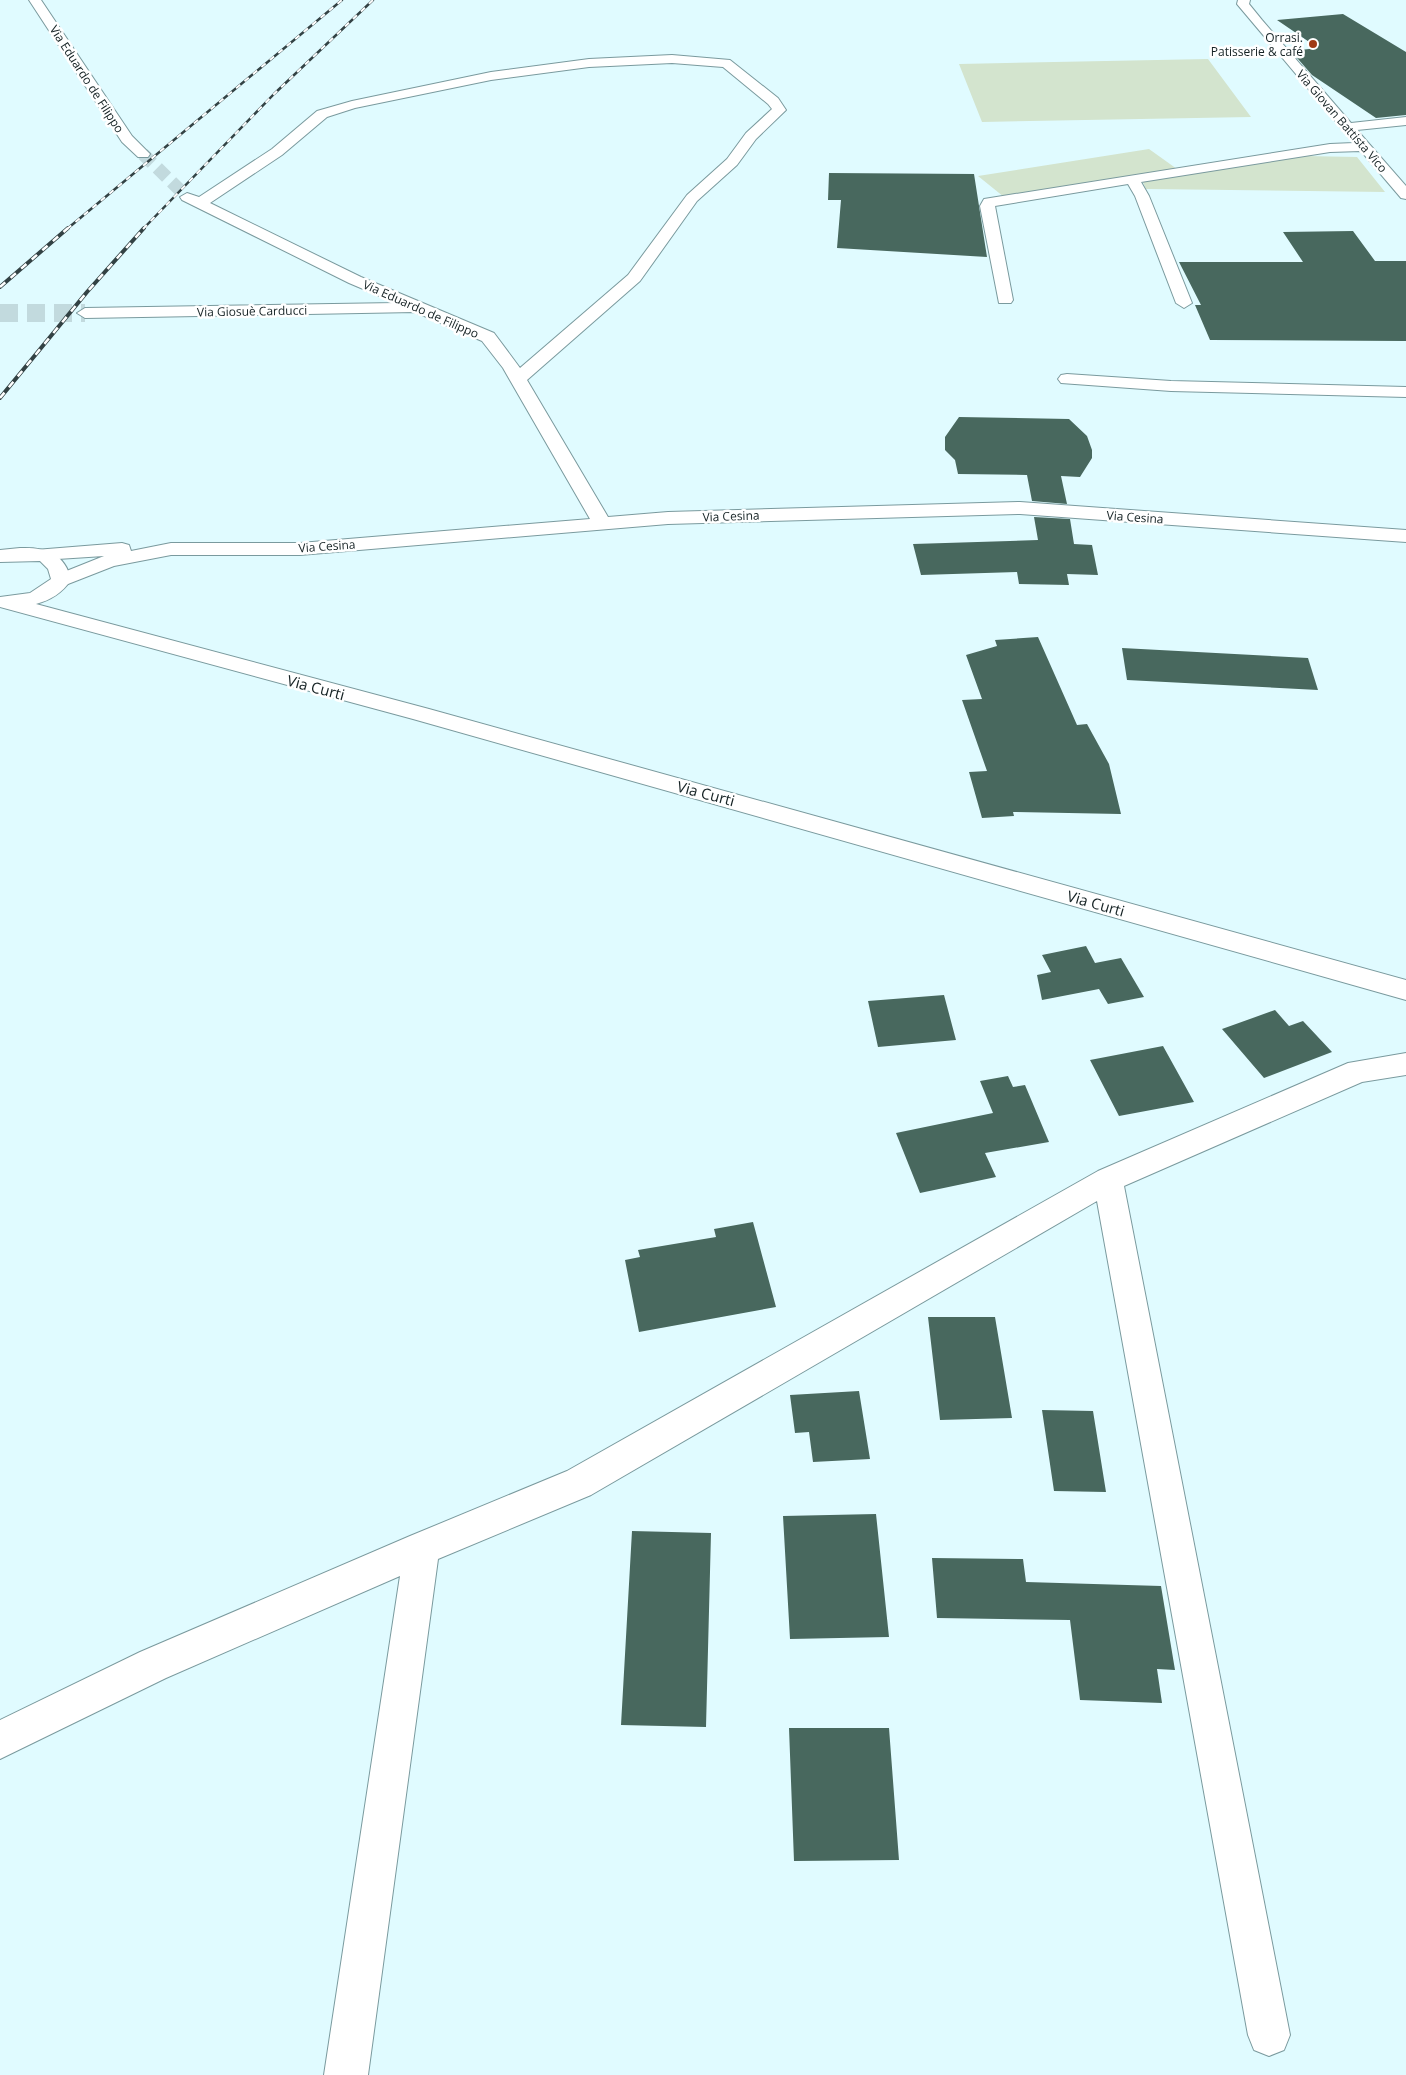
<svg xmlns="http://www.w3.org/2000/svg" width="1406" height="2075" font-family="'Open Sans',sans-serif">
<style>
.green{fill:#d3e4ce}
.building{fill:#48685e}
.lines{fill:none;stroke-linecap:round;stroke-linejoin:round}
.street-tunnel-far1{stroke:#c2dade;stroke-width:13;stroke-dasharray:13 7;stroke-linecap:butt}
.street-tunnel{stroke:#c2dade;stroke-width:18;stroke-dasharray:18 9;stroke-linecap:butt}
.street-casing{stroke:#7a9a9e;stroke-width:2}
.secondary-casing{stroke:#7a9a9e;stroke-width:2}
.street{fill:#fff;fill-rule:evenodd}
.secondary{fill:#fff;fill-rule:evenodd}
.rail-far1-casing{stroke:#334244;stroke-width:2.5}
.rail-casing{stroke:#334244;stroke-width:4}
.rail-far1{stroke:#fff;stroke-width:2;stroke-dasharray:5.5;stroke-linecap:butt}
.rail{stroke:#fff;stroke-width:2.5;stroke-dasharray:7;stroke-linecap:butt}
.poi-dot{fill:#9f3914;stroke:#fff;stroke-width:2}
.labels{text-anchor:middle;dominant-baseline:central;stroke-width:5;stroke-linejoin:round;paint-order:stroke}
.far-poi-label{font-size:12px;fill:#152224;stroke:#fff;text-anchor:end}
.far-street-label{font-size:12px;fill:#152224;stroke:#fff}
.street-label{font-size:15px;fill:#152224;stroke:#fff}
</style>
<rect width="100%" height="100%" fill="#e0fbff"/>
<path class="green" d="M1208,59L1251,117L982,122L959,64Z
M1149,149L1177,169L1004,197L978,176Z
M1305,156L1357,157L1385,192L1146,189L1142,180Z"/>
<path class="building" d="M1343,14L1406,52V115L1376,118L1312,75L1291,51L1318,48L1277,20Z
M829,173L974,174L987,257L837,248L841,200H828Z
M1353,231L1375,261H1406V341L1210,340L1195,305H1201L1179,262H1303L1283,232Z
M959,417L1069,419L1087,436L1092,450V458L1080,477L1061,476L1067,504L1032,501L1027,475L958,474L955,460L945,450V437Z
M1034,517L1070,519L1074,544L1092,545L1098,575L1067,574L1069,585L1019,584L1017,572L921,575L913,544L1038,540Z
M1038,637L1077,725L1087,724L1109,764L1121,814L1013,812L1014,816L982,818L969,772L987,771L962,700L982,699L966,655L997,646L995,640Z
M1122,648L1308,658L1318,690L1127,680Z
M1086,946L1095,963L1121,958L1144,997L1108,1004L1099,989L1042,1000L1037,975L1051,972L1042,955Z
M944,995L956,1040L878,1047L868,1001Z
M1275,1010L1289,1026L1303,1021L1332,1052L1264,1078L1222,1029Z
M1163,1046L1194,1102L1119,1116L1090,1060Z
M1008,1076L1013,1087L1025,1085L1049,1142L985,1153L996,1177L920,1193L896,1133L993,1113L980,1081Z
M753,1222L776,1307L639,1332L625,1260L640,1257L638,1250L716,1237L714,1229Z
M928,1317H995L1012,1418L940,1420Z
M859,1391L870,1459L813,1462L809,1432L795,1433L790,1395Z
M1042,1410L1093,1411L1106,1492L1054,1491Z
M876,1514L889,1637L790,1639L783,1516Z
M632,1531L711,1533L706,1727L621,1725Z
M932,1558L1023,1559L1026,1582L1161,1586L1175,1670L1157,1669L1162,1703L1080,1700L1070,1620L937,1618Z
M789,1728H889L899,1860L794,1861Z"/>
<g class="lines">
<path class="street-tunnel-far1" d="M143,154L186,196"/>
<path class="street-tunnel" d="M0,313H85"/>
<g class="street-casing">
<path id="street" d="M29,0H41L132,136L150,154L148,157H138L122,142Z
M1238,0H1250L1249,4L1262,20L1351,123L1406,117V125L1357,130L1406,186V199L1401,198L1361,151L1330,152L1141,182L1149,196L1192,303L1184,308L1176,303L1135,196L1128,184L995,206L1013,300L1011,303H999L980,206L984,199L1330,144L1354,143L1237,4Z
M672,55L730,60L778,98L786,110L756,139L737,165L697,201L640,281L527,380L608,517L668,512L1020,502L1406,530V542L1020,514L668,524L300,555H171L114,566L68,584L61,586L54,584L51,580L54,576L104,556L42,560L35,558L32,554L35,550L122,543L129,545L131,551L171,543H300L590,519L503,368L482,341L415,312L85,318L77,313L85,308L396,303L349,283L182,200L180,197L187,193L199,197L272,149L317,111L352,101L491,72L589,59ZM672,63L723,67L768,104L772,109L746,133L727,159L687,195L628,275L520,368L494,333L361,277L210,203L282,155L327,117L355,108L491,80L589,67Z
M1067,374L1171,381L1406,387V397L1171,391L1061,383L1058,379L1061,375Z
M1406,1053V1075L1362,1082L1124,1186L1290,2035L1284,2050L1269,2056L1254,2050L1248,2035L1097,1201L591,1495L438,1559L368,2075H324L400,1576L166,1678L0,1759V1720L140,1652L410,1536L567,1471L1098,1171L1348,1063Z"/>
</g>
<g class="secondary-casing">
<path id="secondary" d="M20,548C45,547 65,553 71,580C62,593 51,600 36,604L429,709L1406,980V1000L413,719L0,607V597L30,593L51,579L48,569L40,561L0,562V550Z"/>
</g>
<use href="#street" class="street"/>
<use href="#secondary" class="secondary"/>
<g class="rail-far1-casing">
<path id="rail-far1" d="M67,229L342,0
M143,229L274,94L373,0"/>
</g>
<g class="rail-casing">
<path id="rail" d="M0,287L68,228
M0,398L87,292L144,228"/>
</g>
<use href="#rail-far1" class="rail-far1"/>
<use href="#rail" class="rail"/>
</g>
<circle class="poi-dot" cx="1313" cy="44" r="5"/>
<g class="labels">
<g class="far-poi-label">
<text x="1303" y="37">Orrasi.<tspan x="1303" dy="14">Patisserie &amp; café</tspan></text>
</g>
<g class="far-street-label">
<text transform="translate(87 79) rotate(57)">Via Eduardo de Filippo</text>
<text transform="translate(1342 121) rotate(49)">Via Giovan Battista Vico</text>
<text transform="translate(421 309) rotate(24)">Via Eduardo de Filippo</text>
<text transform="translate(252 311) rotate(-1)">Via Giosuè Carducci</text>
<text transform="translate(731 516) rotate(-2)">Via Cesina</text>
<text transform="translate(1135 517) rotate(4)">Via Cesina</text>
<text transform="translate(327 546) rotate(-4)">Via Cesina</text>
</g>
<g class="street-label">
<text transform="translate(316 687) rotate(15)">Via Curti</text>
<text transform="translate(706 793) rotate(15)">Via Curti</text>
<text transform="translate(1096 903) rotate(16)">Via Curti</text>
</g>
</g>
</svg>
